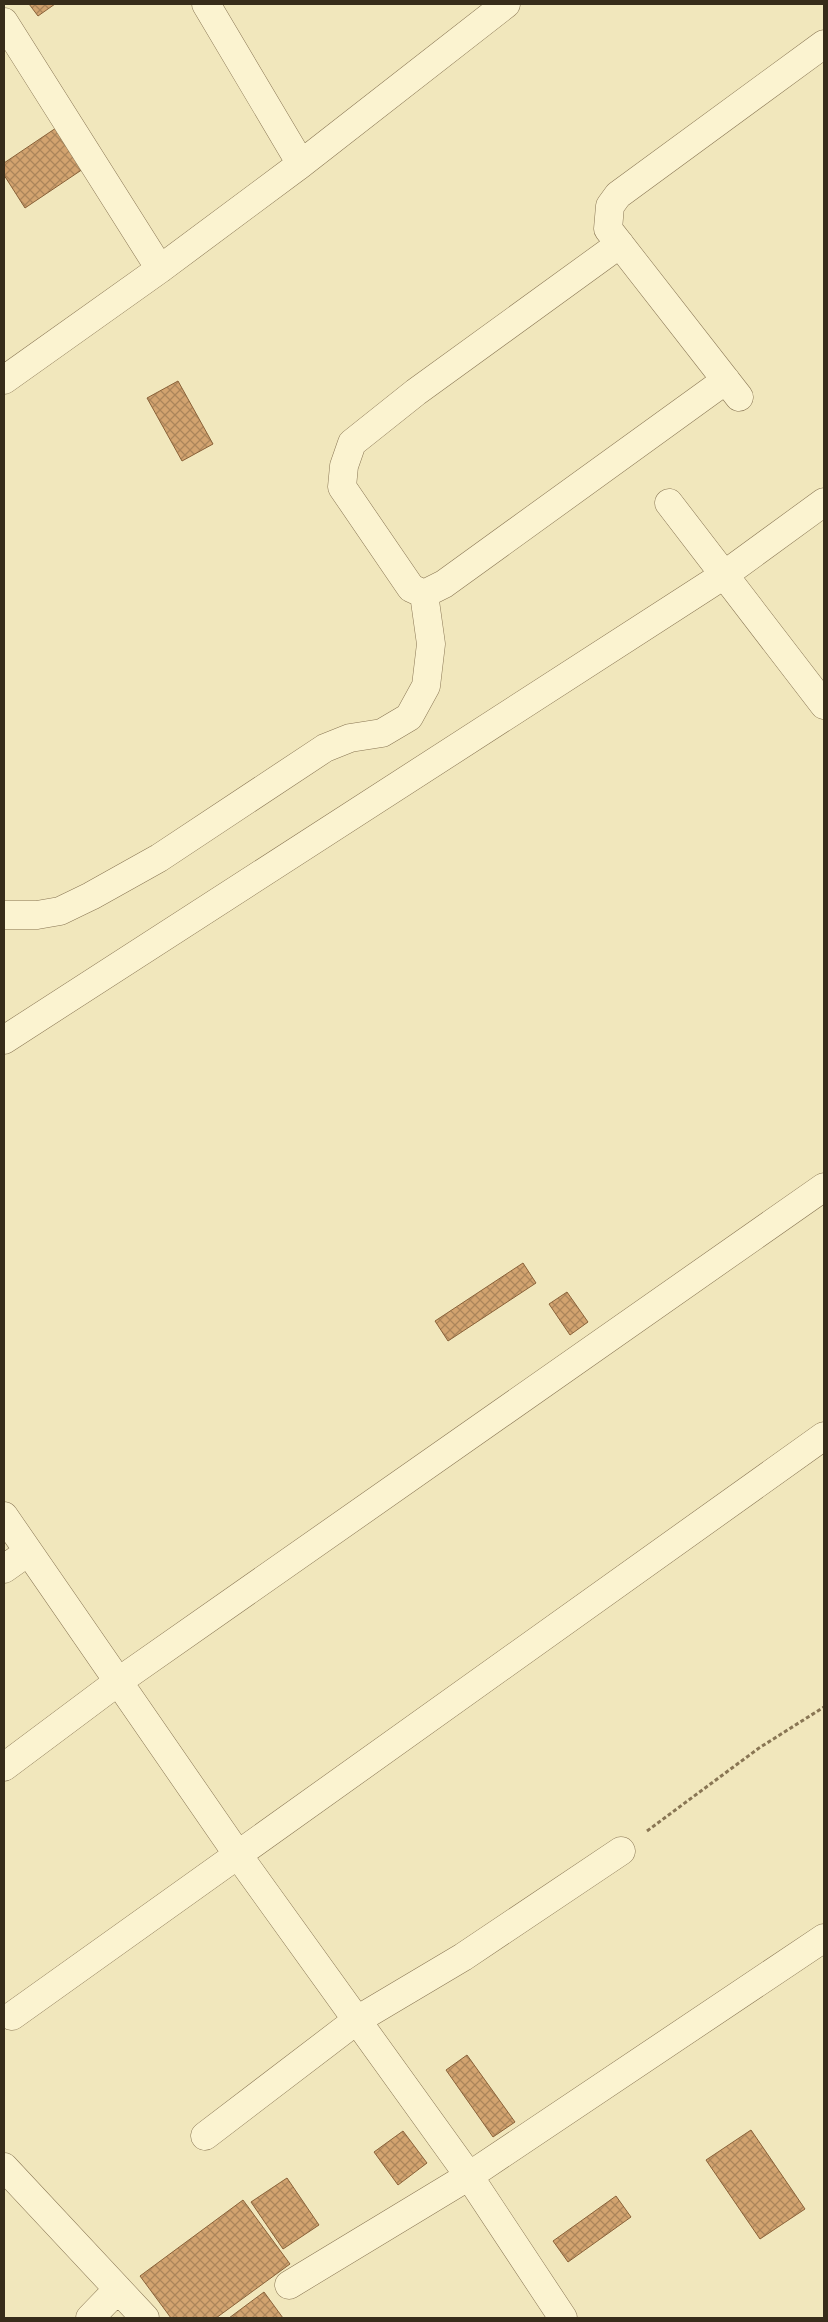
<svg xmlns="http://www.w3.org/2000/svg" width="828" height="2322" font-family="Bitter,serif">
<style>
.building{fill:url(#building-cross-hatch);stroke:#8a6239}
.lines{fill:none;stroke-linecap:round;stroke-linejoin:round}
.minor-casing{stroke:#897654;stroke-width:29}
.path{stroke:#897654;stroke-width:3;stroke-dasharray:4 2.5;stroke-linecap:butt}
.minor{stroke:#fbf3d0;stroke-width:28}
</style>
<defs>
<pattern id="building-cross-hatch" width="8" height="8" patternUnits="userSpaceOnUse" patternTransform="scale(1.25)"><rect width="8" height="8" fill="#d2a36f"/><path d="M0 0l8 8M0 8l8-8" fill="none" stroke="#ab855a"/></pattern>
</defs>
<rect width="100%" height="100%" fill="#f1e7bc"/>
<path class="building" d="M29,4H55L38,16Z
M56,128L83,169L25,208L4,175V163Z
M178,381L213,444L182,461L147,398Z
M523,1263L536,1283L448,1341L435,1321Z
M567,1292L588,1322L570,1335L549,1304Z
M467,2055L515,2122L493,2137L446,2070Z
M751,2130L805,2209L760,2239L706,2160Z
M403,2131L427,2163L398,2185L374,2152Z
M287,2178L319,2225L283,2249L251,2202Z
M616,2196L631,2217L568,2262L553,2241Z
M243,2200L290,2264L216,2318H171L140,2276Z
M264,2292L283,2318H229Z"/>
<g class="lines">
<g class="minor-casing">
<path id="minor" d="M206,4L301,164
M4,22L160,269
M620,244L416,392L352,443L344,466L342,487L411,588L424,594L444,584L726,380
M4,380L160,269L301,164L506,4
M739,397L608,229L610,206L618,195L824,44
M669,503L824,705
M4,915H37L60,911L91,896L159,858L325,748L350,738L382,733L409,717L426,686L431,644L424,594
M4,1040L724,575L824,502
M4,1516L238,1855L469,2176L563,2318
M4,1569L28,1552
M4,1767L119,1681L824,1187
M12,2016L824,1436
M205,2136L357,2020L463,1957L621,1851
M4,2167L145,2318
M289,2285L469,2176L824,1938
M90,2318L118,2289"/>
</g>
<path class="path" d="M647,1831L759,1748L824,1707"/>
<use href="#minor" class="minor"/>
</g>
<rect width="828" height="2322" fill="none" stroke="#372c1a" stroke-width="10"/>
</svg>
